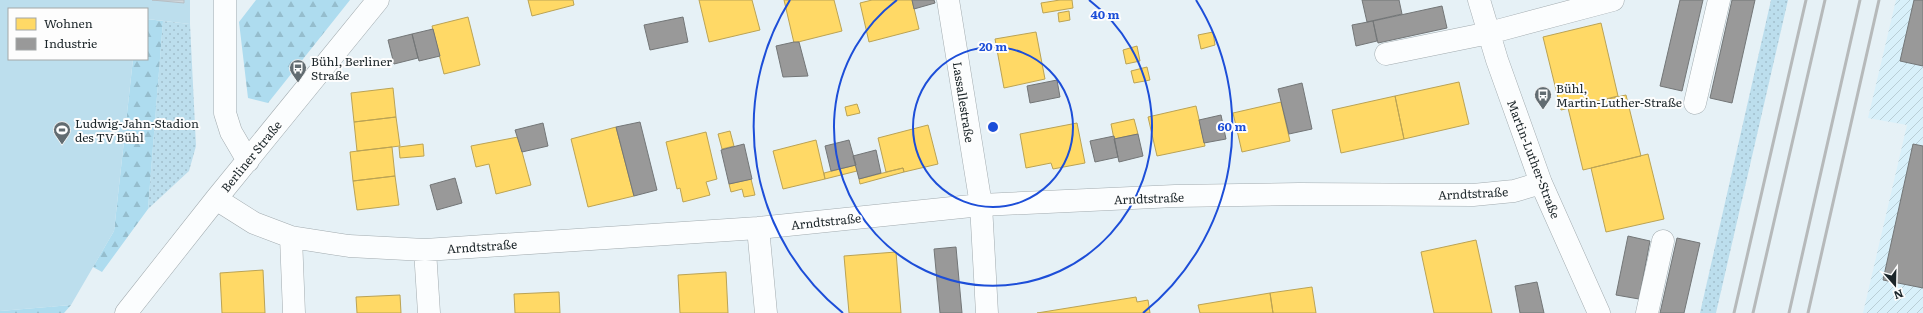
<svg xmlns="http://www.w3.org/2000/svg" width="1923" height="313" font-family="Literata,serif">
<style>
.industrial{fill:url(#industrial-furrows)}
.grass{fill:url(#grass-dots)}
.forest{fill:url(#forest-firs)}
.park{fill:#bcdeed}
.homes{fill:#ffd966;stroke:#bba354}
.industry{fill:#999;stroke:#737677}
.building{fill:#cfd7dd;stroke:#b6bec4}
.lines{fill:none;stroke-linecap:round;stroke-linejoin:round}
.minor-casing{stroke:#a2abaf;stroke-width:23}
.minor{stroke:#fbfdfe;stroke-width:22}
.rail{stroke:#b6b9ba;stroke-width:3}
.ring{fill:none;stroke:#1d4ed8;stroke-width:2}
.labels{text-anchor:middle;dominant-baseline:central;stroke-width:4;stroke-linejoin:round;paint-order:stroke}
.poi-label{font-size:12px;fill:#1b2529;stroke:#fdfdfd;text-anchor:start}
.street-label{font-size:12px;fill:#1b2529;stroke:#fdfdfd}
.centre{fill:#1d4ed8;stroke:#fdfdfd;stroke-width:2}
.ring-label{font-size:12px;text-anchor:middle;font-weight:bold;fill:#1d4ed8;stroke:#fdfdfd;stroke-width:4;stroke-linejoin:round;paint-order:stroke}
</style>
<defs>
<pattern id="industrial-furrows" width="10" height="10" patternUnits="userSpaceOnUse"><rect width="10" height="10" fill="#d8f0fa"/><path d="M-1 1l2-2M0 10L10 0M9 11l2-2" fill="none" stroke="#b9ced6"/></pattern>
<pattern id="grass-dots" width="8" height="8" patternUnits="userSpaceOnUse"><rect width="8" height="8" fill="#bcdeed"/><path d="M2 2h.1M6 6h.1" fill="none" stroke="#a1becb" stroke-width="1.8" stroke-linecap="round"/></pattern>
<pattern id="forest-firs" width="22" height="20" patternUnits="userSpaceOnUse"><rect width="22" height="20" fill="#aedcef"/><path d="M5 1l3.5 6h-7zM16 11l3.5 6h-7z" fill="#95bdcd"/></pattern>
</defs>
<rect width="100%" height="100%" fill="#e6f1f6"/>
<path class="industrial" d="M1896,0H1923V313H1863L1907,125L1868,118Z"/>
<path class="grass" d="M1771,0H1788L1716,313H1700Z
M163,21L190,24L196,146L189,171L148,209Z"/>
<path class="forest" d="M256,0H350L268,103L248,98L239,22Z
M147,19L163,21L148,209L102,272L93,267L114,231L133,59H147Z
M71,305L64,313H0V311Z"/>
<path class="park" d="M0,0H190V24L147,19V9H9V59H133L114,231L71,305L0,311Z"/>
<path class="homes" d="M528,0H573L574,5L532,16Z
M699,0H752L760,30L709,42Z
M784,0H834L842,31L794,43Z
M872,0H912L919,29L869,42L860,3Z
M1060,0H1072L1073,8L1043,13L1041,3Z
M1069,11L1070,20L1059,22L1058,13Z
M468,17L480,65L444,74L432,26Z
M1601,23L1618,96L1561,110L1543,37Z
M1036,32L1045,79L1004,88L995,39Z
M1213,32L1215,45L1201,49L1198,35Z
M1137,46L1140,61L1126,64L1123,50Z
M1147,67L1150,80L1134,83L1131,71Z
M1459,82L1469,124L1404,139L1395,96Z
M393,88L396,117L354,122L351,93Z
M1626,95L1641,156L1583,170L1568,108Z
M1395,96L1404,139L1341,153L1332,110Z
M1281,102L1290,141L1242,152L1233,113Z
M857,104L860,113L847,116L845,107Z
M1196,106L1205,146L1157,156L1148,117Z
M396,117L400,146L357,151L354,122Z
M1134,119L1138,134L1114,139L1111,124Z
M1077,123L1085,163L1053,169L1051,163L1026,168L1020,134Z
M928,125L938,164L904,172L903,168L886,172L878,138Z
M616,127L634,196L588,207L571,139Z
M730,131L734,146L722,149L718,134Z
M706,132L717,179L706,182L710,195L683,202L680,188L677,189L666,142Z
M518,137L531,185L496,194L489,164L476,167L471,146Z
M816,140L825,179L783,189L773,151Z
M423,144L424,156L400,158L399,147Z
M392,147L395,176L353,181L350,152Z
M1648,154L1664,219L1606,232L1591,168Z
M856,165L857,171L825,179L824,173Z
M903,168L904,172L860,184L859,179Z
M395,176L399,205L357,210L353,181Z
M751,179L755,195L744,197L742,189L731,192L729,184Z
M1476,240L1492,313H1434L1421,252Z
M896,252L901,313H849L844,256Z
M263,270L265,313H222L220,273Z
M726,272L728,313H680L678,275Z
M1312,287L1316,313H1273L1270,293Z
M559,292L560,313H515L514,294Z
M1270,293L1273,313H1200L1198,305Z
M400,295L401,313H357L356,297Z
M1136,297L1137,302L1148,300L1150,313H1037Z"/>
<path class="industry" d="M912,0H934L935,3L914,9Z
M1362,0H1399L1402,14L1367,22Z
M1680,0H1703L1682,91L1660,86Z
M1732,0H1755L1732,103L1710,98Z
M1914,0H1923V66L1900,61Z
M1442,6L1447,28L1378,43L1373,21Z
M683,17L688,42L650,50L644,25Z
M1373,21L1377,41L1356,46L1352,25Z
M433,29L440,56L419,61L412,34Z
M412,34L418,58L394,64L388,40Z
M794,42H799L808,76L783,77L776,46Z
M1057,80L1060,97L1030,103L1027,86Z
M1302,83L1312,129L1289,134L1278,89Z
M1221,115L1226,139L1204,143L1199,120Z
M640,122L657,190L634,196L616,127Z
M543,123L548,146L522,152L515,130Z
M1138,134L1143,156L1119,162L1114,139Z
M1114,136L1118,157L1095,162L1090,141Z
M849,140L856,165L831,171L825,146Z
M744,144L752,179L729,184L721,150Z
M1913,144L1923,146V288L1883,280Z
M876,150L881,173L859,179L853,156Z
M455,178L462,203L437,210L430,185Z
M1628,236L1650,241L1639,299L1616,295Z
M1677,238L1700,243L1684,313H1660Z
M956,247L962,313H940L934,249Z
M1537,282L1544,313H1520L1515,286Z"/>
<path class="building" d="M152,0H184V3Z"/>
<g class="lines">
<g class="minor-casing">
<path id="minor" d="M225,0V113L231,132L248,161
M948,0L981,205L987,313
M1479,0L1497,60L1541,183L1599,313
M1386,54L1489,33L1613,0
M1695,103L1719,0
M216,199L254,223L291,237L349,246L425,250L758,228L981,205L1175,196L1299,194L1473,195L1514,191L1541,183
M758,228L766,313
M291,237L294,313
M425,250L429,313
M126,313L216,199L378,0
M1647,313L1663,241"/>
</g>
<use href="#minor" class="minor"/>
<path class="rail" d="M1734,313L1806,0
M1753,313L1825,0
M1789,313L1860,0
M1808,313L1879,0"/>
</g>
<g class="ring">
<circle cx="993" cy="127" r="80"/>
<path d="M1089 0A159 159 0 1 1 897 0"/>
<path d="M843 313A239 239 0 0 1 790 0M1196 0A239 239 0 0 1 1143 313"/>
</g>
<defs>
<g id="bus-pin" transform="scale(0.9)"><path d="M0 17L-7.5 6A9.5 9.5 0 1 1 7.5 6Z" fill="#626c71" stroke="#fdfdfd"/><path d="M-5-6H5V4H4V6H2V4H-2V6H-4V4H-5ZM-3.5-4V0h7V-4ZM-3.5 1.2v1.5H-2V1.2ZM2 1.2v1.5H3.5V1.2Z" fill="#fff"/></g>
<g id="stadium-pin" transform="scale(0.9)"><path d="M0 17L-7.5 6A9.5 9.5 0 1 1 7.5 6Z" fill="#626c71" stroke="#fdfdfd"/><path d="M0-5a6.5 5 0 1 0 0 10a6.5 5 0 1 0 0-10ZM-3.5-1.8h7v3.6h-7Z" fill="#fff"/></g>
</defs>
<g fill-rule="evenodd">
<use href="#bus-pin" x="298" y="68"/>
<use href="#bus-pin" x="1543" y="95"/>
<use href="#stadium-pin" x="62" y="130"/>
</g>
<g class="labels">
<g class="poi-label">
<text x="311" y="61">Bühl, Berliner<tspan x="311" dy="14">Straße</tspan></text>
<text x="1556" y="88">Bühl,<tspan x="1556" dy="14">Martin-Luther-Straße</tspan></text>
<text x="75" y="123">Ludwig-Jahn-Stadion<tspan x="75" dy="14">des TV Bühl</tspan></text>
</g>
<g class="street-label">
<text transform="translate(964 102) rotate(81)">Lassallestraße</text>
<text transform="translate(251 156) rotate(-51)">Berliner Straße</text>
<text transform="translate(1534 159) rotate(69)">Martin-Luther-Straße</text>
<text transform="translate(1473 193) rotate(-3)">Arndtstraße</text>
<text transform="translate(1149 198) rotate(-2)">Arndtstraße</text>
<text transform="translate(826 221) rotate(-6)">Arndtstraße</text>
<text transform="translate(482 246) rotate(-4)">Arndtstraße</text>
</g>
</g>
<circle cx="993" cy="127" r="6" class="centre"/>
<g class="ring-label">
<text x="1105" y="19">40 m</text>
<text x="993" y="51">20 m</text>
<text x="1232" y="131">60 m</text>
</g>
<rect x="8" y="8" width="140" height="52" fill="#fdfdfd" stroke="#a3a7a8"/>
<rect x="16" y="18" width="20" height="12" fill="#ffd966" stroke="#a3a7a8"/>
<text x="44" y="28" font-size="12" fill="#1b2529">Wohnen</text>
<rect x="16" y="38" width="20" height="12" fill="#999999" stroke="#a3a7a8"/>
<text x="44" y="48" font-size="12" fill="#1b2529">Industrie</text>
<g transform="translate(1895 285) rotate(160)" stroke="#fdfdfd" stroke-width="3" paint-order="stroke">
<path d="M0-3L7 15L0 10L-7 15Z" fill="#1b2529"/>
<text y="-6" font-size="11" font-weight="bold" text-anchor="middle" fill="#1b2529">N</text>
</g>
</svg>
